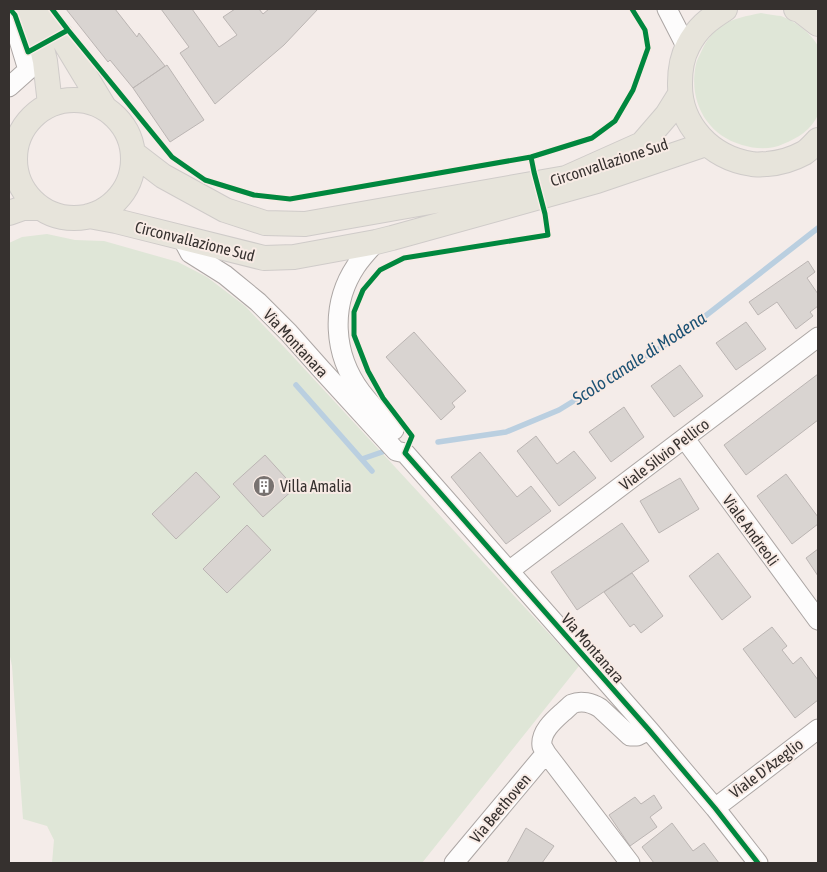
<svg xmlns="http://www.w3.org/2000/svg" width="827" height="872" font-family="'Asap Condensed',sans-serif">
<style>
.green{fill:#dfe6d7}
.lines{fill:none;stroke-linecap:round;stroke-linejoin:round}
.stream{stroke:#bacfe0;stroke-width:5.5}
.building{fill:#d9d4d1;stroke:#bbb5b3}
.minor-casing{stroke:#aca6a4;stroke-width:21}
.major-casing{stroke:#cfcbc9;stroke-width:26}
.minor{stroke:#fdfcfc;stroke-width:19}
.major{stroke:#e7e4db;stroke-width:24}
.cycleway-casing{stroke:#f8ebe5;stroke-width:8}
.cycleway{stroke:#00873e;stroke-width:5}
.labels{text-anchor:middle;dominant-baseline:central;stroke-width:4;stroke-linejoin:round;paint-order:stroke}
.street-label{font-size:16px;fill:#36312f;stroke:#f8ebe5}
.poi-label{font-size:16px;fill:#36312f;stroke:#f8ebe5;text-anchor:start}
.water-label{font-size:18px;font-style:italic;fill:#1b5174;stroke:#f8ebe5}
</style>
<rect width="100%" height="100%" fill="#f4ece9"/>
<path class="green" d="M761,13C767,14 774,15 781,16C795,21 811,33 818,46V115C811,130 798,138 783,144C771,150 755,149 742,145C706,135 688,100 696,64C697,59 700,55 702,50C706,41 713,32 721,26C733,18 747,16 761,13Z
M47,234L75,240L104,241L178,262L207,277L245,306L286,349L579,666L422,863H52L54,840L47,826L23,819L12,666L9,652V243L22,237Z"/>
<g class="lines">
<path class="stream" d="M296,385L372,471
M438,442L506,432L559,410L681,335L818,228
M362,459L385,451"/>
</g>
<path class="building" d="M66,9H115L137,37L139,33L165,66L133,88L110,60L108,62Z
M161,9H192L219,47L237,35L223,17L235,9H259L263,14L269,9H318L284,45L215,104L180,53L189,47Z
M167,65L204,120L170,142L133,88Z
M808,261L815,272L807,278L818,294V306L810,312L813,316L796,329L777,302L758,315L749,302Z
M746,322L766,349L736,370L716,343Z
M414,332L466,391L452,403L455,407L441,420L386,357Z
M680,365L703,396L674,417L651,386Z
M818,374V420L746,475L724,445Z
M624,407L644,437L611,462L589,432Z
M536,436L557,464L574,451L596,478L559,506L517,451Z
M480,452L517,497L531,486L551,511L506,544L451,477Z
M265,455L295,488L263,517L233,484Z
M196,472L220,497L176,539L152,514Z
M786,474L818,517V524L792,544L757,496Z
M680,478L699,509L659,533L640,501Z
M622,523L649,561L577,610L551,572Z
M247,525L271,550L227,593L203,569Z
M818,549V576L806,558Z
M718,553L751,597L722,620L689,576Z
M632,573L663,616L641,633L634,624L630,627L604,592Z
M772,627L787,646L782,650L793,664L801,657L818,680V700L795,718L743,649Z
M654,795L662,808L650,817L657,827L630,846L609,815L635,797L641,804Z
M672,823L693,851L704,843L719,863H654L642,847Z
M526,828L554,846L542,863H507Z"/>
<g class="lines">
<g class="minor-casing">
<path id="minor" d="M667,9L687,48
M9,12L12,17L28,70L9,87
M182,238L190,253L225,275L258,302L289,333L321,369L396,451L405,453L649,730L715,808L758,863
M376,242C369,250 362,257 356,266C330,305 333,354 361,392C371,405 383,418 394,430
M685,439L818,620
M509,571L818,337
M715,808L818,729
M454,863L546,753
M630,863L546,753C545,751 543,748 542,746C540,732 554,720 563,712C566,710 569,706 572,704C581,700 592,703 600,708L630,736H637L649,730"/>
</g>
<g class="major-casing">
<path id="major" d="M27,9L41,44L45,61L50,104
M39,9L60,34L104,107
M725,9C709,19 697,28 688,46C682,57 680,71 680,83C679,125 711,158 752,164C757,165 762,164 767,164C780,163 793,159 804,153C809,150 814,144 818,140
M796,9L800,10L818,24
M15 159a59 59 0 1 1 118 0a59 59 0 1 1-118 0Z
M133,153L163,176L225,210L265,223L305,224L566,178L642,144L667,115L680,94
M9,213L23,208H41
M89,216L116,221L264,258L294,257L376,242L392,238L597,181L706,144"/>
</g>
<use href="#minor" class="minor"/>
<use href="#major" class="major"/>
<g class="cycleway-casing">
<path id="cycleway" d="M10,9L15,15L28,52L68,30
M52,9L68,30L172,157L205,180L254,195L290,199L531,157L592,138L615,121L633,90L648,48L645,30L632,9
M531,157L534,172L545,214L548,235L404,258L380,270L363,290L354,312V335L368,371L383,398L412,436L405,453L649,730L715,808L758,863"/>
</g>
<use href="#cycleway" class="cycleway"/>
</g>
<defs>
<g id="building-disc" transform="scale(1.125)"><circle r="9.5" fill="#787270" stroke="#f8ebe5"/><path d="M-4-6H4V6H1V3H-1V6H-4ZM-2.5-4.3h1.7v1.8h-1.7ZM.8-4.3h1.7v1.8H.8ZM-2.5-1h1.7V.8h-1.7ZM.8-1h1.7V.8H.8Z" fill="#fff"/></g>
</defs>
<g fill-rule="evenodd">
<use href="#building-disc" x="264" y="486"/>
</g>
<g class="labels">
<g class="street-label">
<text transform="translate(609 162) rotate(-18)">Circonvallazione Sud</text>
<text transform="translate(195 241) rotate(14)">Circonvallazione Sud</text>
<text transform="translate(296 343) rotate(47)">Via Montanara</text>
<text transform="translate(664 454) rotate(-37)">Viale Silvio Pellico</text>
<text transform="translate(751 530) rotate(54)">Viale Andreoli</text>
<text transform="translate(593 648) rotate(49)">Via Montanara</text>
<text transform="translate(766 768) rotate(-37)">Viale D'Azeglio</text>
<text transform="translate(500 808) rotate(-50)">Via Beethoven</text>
</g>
<g class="poi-label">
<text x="280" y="486">Villa Amalia</text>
</g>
<g class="water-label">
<text transform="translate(639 358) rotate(-33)">Scolo canale di Modena</text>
</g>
</g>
<rect width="827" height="872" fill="none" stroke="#36312f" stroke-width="20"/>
</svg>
